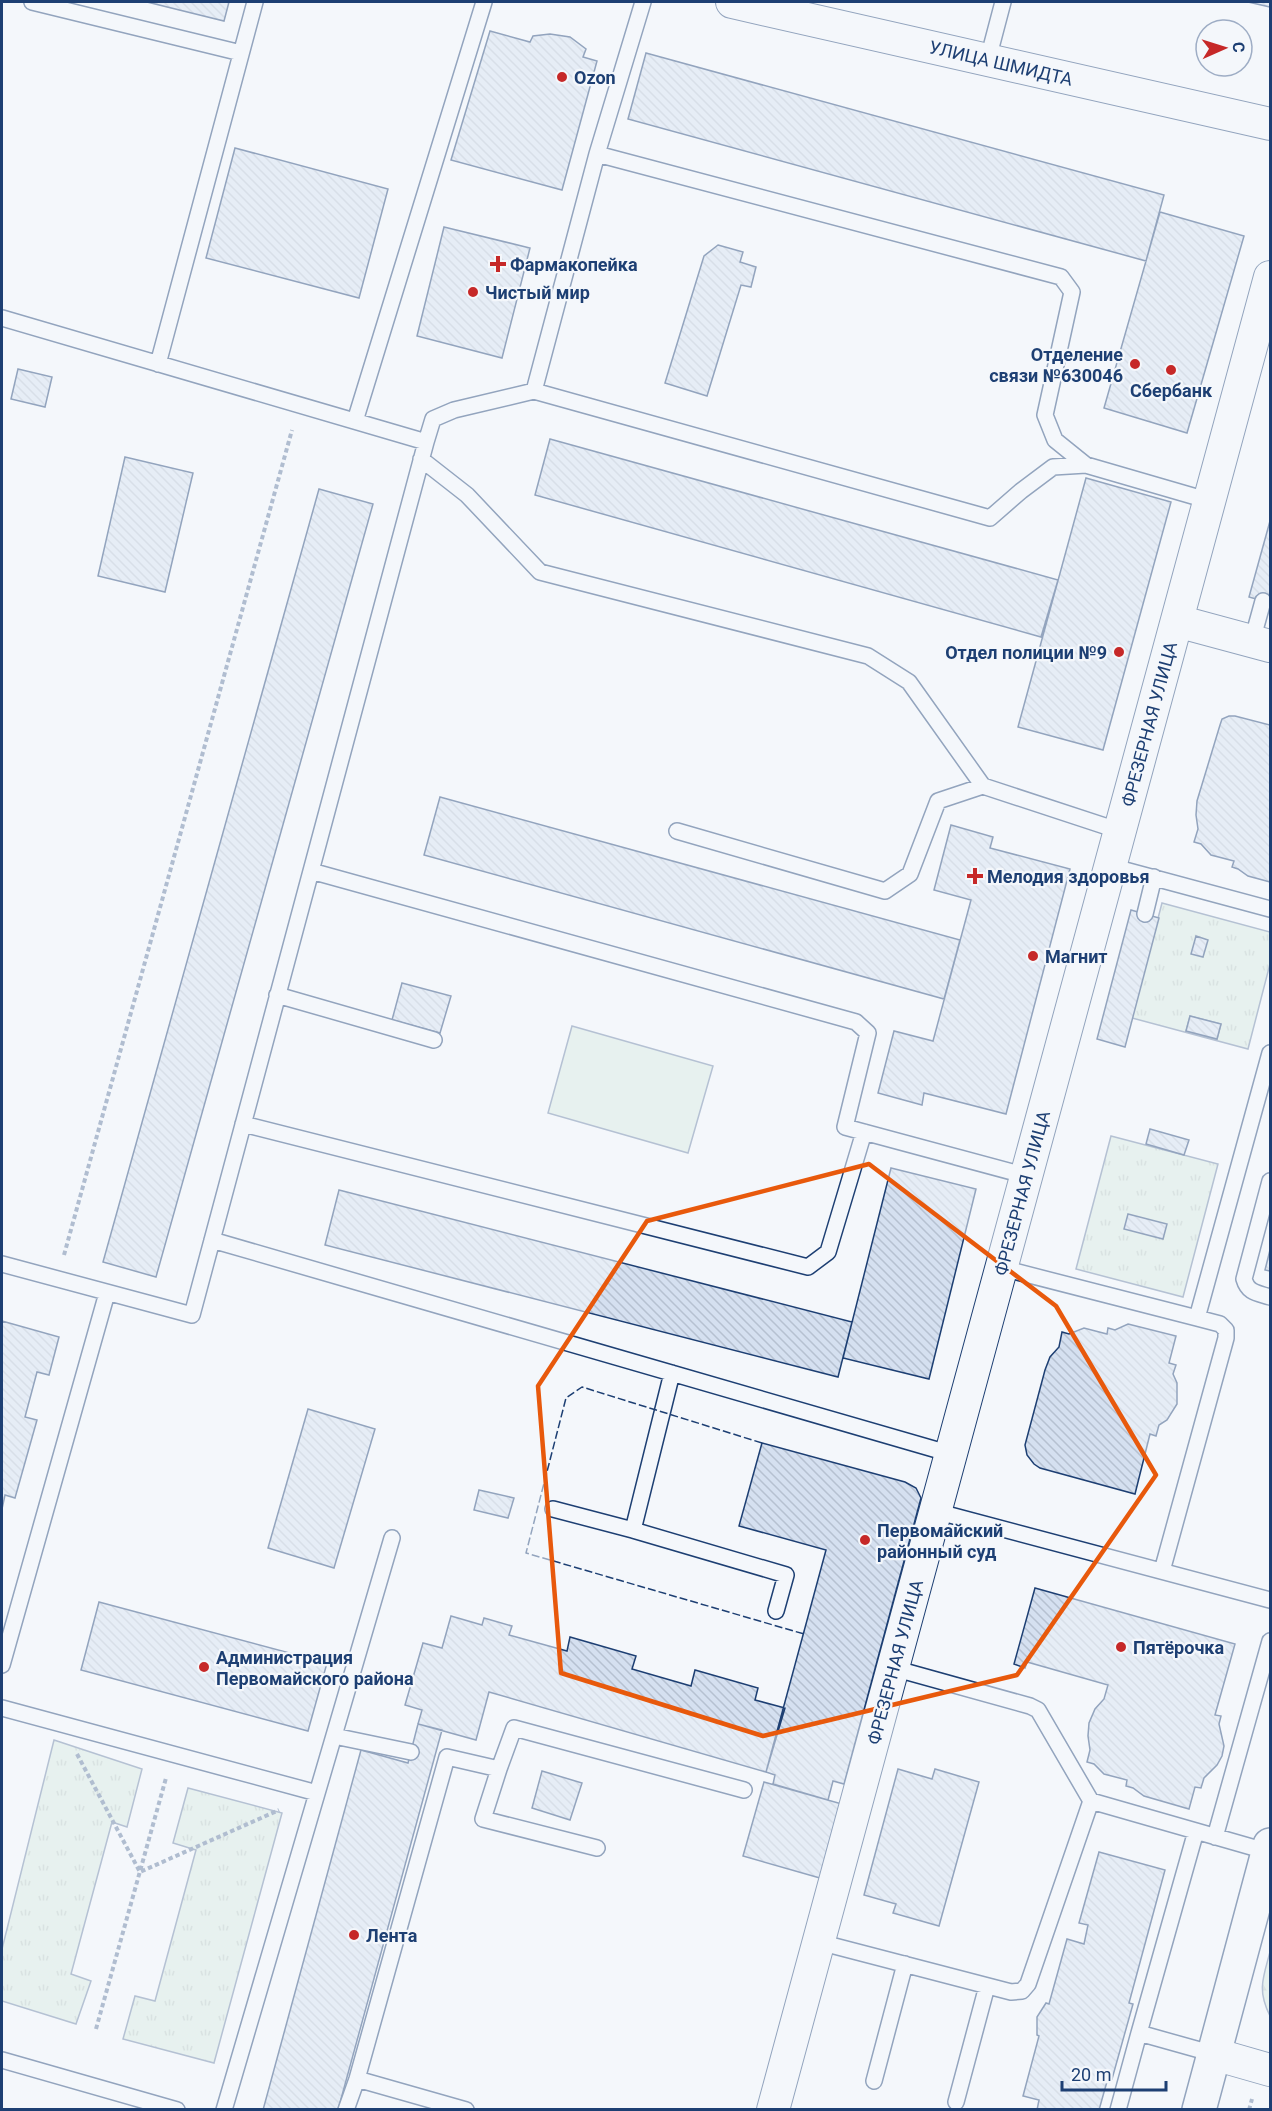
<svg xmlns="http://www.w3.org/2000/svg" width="1272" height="2111" font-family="Roboto,sans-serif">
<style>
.grass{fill:url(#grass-tufts);stroke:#687fa3;stroke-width:1.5;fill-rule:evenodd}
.forest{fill:url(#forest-firs);stroke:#687fa3;stroke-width:1.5}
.garden{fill:#d7e8df;stroke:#687fa3;stroke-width:1.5}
.building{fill:url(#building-back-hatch);stroke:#1d3f73;stroke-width:1.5}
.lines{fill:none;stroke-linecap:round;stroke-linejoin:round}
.service-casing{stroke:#1d3f73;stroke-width:18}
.minor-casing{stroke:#1d3f73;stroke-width:34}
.tertiary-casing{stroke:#1d3f73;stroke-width:36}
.path{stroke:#5e769c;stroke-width:4;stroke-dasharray:4.5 3;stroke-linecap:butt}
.service{stroke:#f4f7fb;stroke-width:15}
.minor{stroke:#f4f7fb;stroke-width:32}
.tertiary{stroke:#f4f7fb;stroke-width:33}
.fence{stroke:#1d3f73;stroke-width:1.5;stroke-dasharray:8 3;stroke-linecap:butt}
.marked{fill:none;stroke:#e8590c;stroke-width:4.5;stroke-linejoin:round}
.poi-dot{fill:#c62828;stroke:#f4f7fb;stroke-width:2}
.labels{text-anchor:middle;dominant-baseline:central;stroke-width:4.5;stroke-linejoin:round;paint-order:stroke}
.street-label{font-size:18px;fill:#1d3f73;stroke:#f4f7fb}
.poi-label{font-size:18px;font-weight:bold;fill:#1d3f73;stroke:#f4f7fb;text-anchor:start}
</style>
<defs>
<pattern id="grass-tufts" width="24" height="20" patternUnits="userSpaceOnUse" patternTransform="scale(1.5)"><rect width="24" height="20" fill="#d7e8df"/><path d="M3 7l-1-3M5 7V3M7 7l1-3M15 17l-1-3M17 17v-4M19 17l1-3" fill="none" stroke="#b8c8c3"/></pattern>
<pattern id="forest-firs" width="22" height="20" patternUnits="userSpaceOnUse" patternTransform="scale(1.5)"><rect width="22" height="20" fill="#d7e8df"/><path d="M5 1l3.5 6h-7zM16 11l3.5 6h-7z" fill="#b8c8c3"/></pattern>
<pattern id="building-back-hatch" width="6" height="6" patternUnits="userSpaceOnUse" patternTransform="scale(1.5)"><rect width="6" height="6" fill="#d5e0f0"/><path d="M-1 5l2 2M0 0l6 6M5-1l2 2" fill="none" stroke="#b6c1d1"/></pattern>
</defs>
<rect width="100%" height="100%" fill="#f4f7fb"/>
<path class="grass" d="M1162,903L1270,932V964L1248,1049L1132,1018ZM1190,1016L1221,1024L1217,1039L1186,1031Z
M1111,1136L1218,1164L1183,1297L1076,1269Z
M54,1740L142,1769L127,1827L112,1822L71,1974L91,1981L76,2024L2,2001V1949Z
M188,1788L282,1813L214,2063L123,2039L135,1996L155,2001L196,1850L173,1843Z"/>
<path class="forest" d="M1270,1952V2016C1257,1990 1263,1978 1270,1952Z"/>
<path class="garden" d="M572,1026L713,1066L688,1153L548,1113Z"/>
<path class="building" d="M147,2H229L224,21Z
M1248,2H1270V7Z
M490,31L530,42L533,36L550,34L570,37L586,49L583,57L597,61L562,190L451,160Z
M646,53L1164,195L1146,261L628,119Z
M235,148L388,189L359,298L206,258Z
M1160,212L1244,236L1187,433L1104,408Z
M444,227L530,248L502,358L417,336Z
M718,245L743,252L740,262L756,267L751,287L741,285L707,396L665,383L704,256Z
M18,369L52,377L45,407L11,399Z
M550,439L1058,580L1041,637L535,495Z
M125,457L193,473L165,592L98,576Z
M1086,478L1171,502L1103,750L1018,727Z
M319,489L373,504L156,1277L103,1262Z
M1270,521V603L1249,597Z
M1229,716H1235L1270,725V882L1248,876L1238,869L1232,867L1234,861L1211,855L1201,844L1194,842L1198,829L1196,815L1197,801L1220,725L1222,719Z
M440,797L960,940L944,999L424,855Z
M951,825L993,837L990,848L1070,869L1006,1114L924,1093L922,1105L878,1093L894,1031L933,1041L971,900L934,890Z
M1131,910L1159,918L1125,1047L1097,1039Z
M1196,936L1208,940L1203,957L1191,954Z
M402,983L451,996L440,1033L392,1020Z
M1190,1016L1221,1024L1217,1039L1186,1031Z
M1150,1129L1189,1140L1184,1155L1146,1144Z
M891,1168L976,1189L929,1379L843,1358Z
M339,1190L852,1322L838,1377L325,1245Z
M1128,1214L1167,1224L1163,1239L1124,1229Z
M1270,1250V1271L1265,1270Z
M2,1321L59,1337L49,1375L37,1372L25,1417L37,1420L15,1498L5,1495L2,1509Z
M1128,1324L1176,1336L1169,1363L1176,1365L1173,1374L1177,1383V1404L1167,1420L1159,1425L1156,1436L1150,1434L1135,1494L1040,1468L1034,1464L1027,1455L1025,1445L1045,1370L1050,1357L1059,1347L1062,1332L1069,1334L1084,1328L1107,1334L1108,1328L1115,1330Z
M308,1409L375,1429L334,1568L268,1548Z
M762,1443L905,1482L916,1488L921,1498L844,1784L833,1781L828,1800L773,1784L775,1775L766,1772L826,1550L739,1526Z
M479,1490L514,1498L508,1518L474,1510Z
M1035,1588L1235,1644L1215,1715L1221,1716L1219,1724L1224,1746L1222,1756L1217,1765L1204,1778L1201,1788L1195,1787L1189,1809L1144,1796L1133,1788L1126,1786L1127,1780L1104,1774L1094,1764L1087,1762L1090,1750L1088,1736L1089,1723L1095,1709L1104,1699L1108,1685L1027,1662L1025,1668L1014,1664Z
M99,1602L327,1663L308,1731L81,1670Z
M451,1616L482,1625L484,1618L512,1626L509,1635L567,1651L570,1637L636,1656L632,1669L691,1686L695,1670L758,1688L755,1700L785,1708L766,1772L489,1692L476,1740L418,1724L422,1710L405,1705L423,1643L442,1648Z
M418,1724L442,1730L338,2110H263L361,1750L408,1763Z
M898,1769L932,1779L935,1769L979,1782L939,1926L893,1913L896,1904L864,1895Z
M542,1771L582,1783L570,1820L532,1808Z
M764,1782L856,1808L834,1882L743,1856Z
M1099,1852L1165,1870L1129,2003L1133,2004L1112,2079L1108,2078L1099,2110H1037L1039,2100L1023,2096L1039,2036L1037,2035V2017L1046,2003L1049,2004L1067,1939L1084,1944L1088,1925L1079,1923Z"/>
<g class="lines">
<g class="service-casing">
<path id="service" d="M32,2L241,53
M988,59L1003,2
M597,154L1061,277L1072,292L1045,415L1055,440L1086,465L1210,501
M2,318L426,442L192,1315L2,1264
M158,364L255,2
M534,391L990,518L1021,491L1053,467L1086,465
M355,421L484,2
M426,442L433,419L454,410L534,391L597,154L643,2
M421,459L467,495L540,572L868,656L909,682L983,786L1120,831
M1252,641L1263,601
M677,831L885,891L910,874L938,801L983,786
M1110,866L1270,909
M311,871L856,1022L868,1033L845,1127L1027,1176
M1145,914L1154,877
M277,995L434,1040
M243,1124L808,1267L828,1252L864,1132
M1270,1181L1244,1279C1248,1293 1257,1293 1270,1297
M212,1240L951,1454
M1002,1268L1197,1318L1270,1053
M553,1509L633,1530L672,1373
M935,1511L1270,1600
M633,1530L786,1575L776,1611
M1162,1571L1226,1338V1330L1220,1324L1197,1318
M2,1665L107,1293
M893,1668L1030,1706L1038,1710L1091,1801L1269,1852
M2,1708L317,1793
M334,1736L411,1752
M499,1769L483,1819L597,1848
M1215,1837L1270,1641
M819,1942L1011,1992L1022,1991L1028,1984L1091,1801
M1139,2033L1196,1831
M2,2060L177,2110
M357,2079L466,2110
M874,2081L905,1964
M956,2102L987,1986
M224,2110L392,1538
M346,2110L357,2079L447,1757L499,1769L514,1728L744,1790
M1118,2110L1139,2033L1214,2054"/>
</g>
<g class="minor-casing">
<path id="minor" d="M732,2L1270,124
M1177,621L1270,646
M1214,2054L1270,2070
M773,2110L1270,277"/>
</g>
<g class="tertiary-casing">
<path id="tertiary" d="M1199,2110L1270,1845"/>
</g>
<path class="path" d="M64,1255L292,430
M77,1754L140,1872L279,1810
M96,2029L166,1778
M1249,2110L1252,2099"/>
<use href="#service" class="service"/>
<use href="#minor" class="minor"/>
<use href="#tertiary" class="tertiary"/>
<path class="fence" d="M762,1443L582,1387L566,1398L526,1553L804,1634"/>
</g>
<path d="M0 0H1272V2111H0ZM869,1164L1056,1306L1156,1475L1017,1675L763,1736L561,1673L538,1386L647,1221Z" fill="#f4f7fb" fill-opacity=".55" fill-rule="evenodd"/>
<path class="marked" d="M869,1164L1056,1306L1156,1475L1017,1675L763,1736L561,1673L538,1386L647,1221Z"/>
<g class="poi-dot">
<circle cx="562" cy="77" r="6"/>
<path d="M495 255h6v6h6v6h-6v6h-6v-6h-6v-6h6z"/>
<circle cx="473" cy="292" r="6"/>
<circle cx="1135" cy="364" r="6"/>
<circle cx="1171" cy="370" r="6"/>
<circle cx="1119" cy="652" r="6"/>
<path d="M972 867h6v6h6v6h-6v6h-6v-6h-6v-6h6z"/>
<circle cx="1033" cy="956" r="6"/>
<circle cx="865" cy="1540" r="6"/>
<circle cx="1121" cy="1647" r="6"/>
<circle cx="204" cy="1667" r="6"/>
<circle cx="354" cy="1935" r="6"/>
</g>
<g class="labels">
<g class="street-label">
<text transform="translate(1001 63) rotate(13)">УЛИЦА ШМИДТА</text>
<text transform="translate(1149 724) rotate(-75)">ФРЕЗЕРНАЯ УЛИЦА</text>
<text transform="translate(1022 1193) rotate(-75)">ФРЕЗЕРНАЯ УЛИЦА</text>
<text transform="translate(895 1662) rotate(-75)">ФРЕЗЕРНАЯ УЛИЦА</text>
</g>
<g class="poi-label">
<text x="574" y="77">Ozon</text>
<text x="510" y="264">Фармакопейка</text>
<text x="485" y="292">Чистый мир</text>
<text x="1123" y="354" text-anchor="end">Отделение<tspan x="1123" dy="21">связи №630046</tspan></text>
<text x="1171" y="390" text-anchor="middle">Сбербанк</text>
<text x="1107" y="652" text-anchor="end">Отдел полиции №9</text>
<text x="987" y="876">Мелодия здоровья</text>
<text x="1045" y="956">Магнит</text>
<text x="877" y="1530">Первомайский<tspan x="877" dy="21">районный суд</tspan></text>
<text x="1133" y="1647">Пятёрочка</text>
<text x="216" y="1657">Администрация<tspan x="216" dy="21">Первомайского района</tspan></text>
<text x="366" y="1935">Лента</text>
</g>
</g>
<rect width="1272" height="2111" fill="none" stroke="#1d3f73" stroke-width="6"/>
<g transform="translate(1224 48) rotate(87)"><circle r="28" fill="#f4f7fb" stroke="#9eadc5" stroke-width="1.5"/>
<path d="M0-4.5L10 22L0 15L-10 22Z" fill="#c62828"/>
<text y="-9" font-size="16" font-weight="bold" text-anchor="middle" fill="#1d3f73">С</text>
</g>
<path d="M1062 2081v9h104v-9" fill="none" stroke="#1d3f73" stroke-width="3"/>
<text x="1071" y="2081" font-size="18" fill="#1d3f73" stroke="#f4f7fb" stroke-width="4.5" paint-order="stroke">20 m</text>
</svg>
